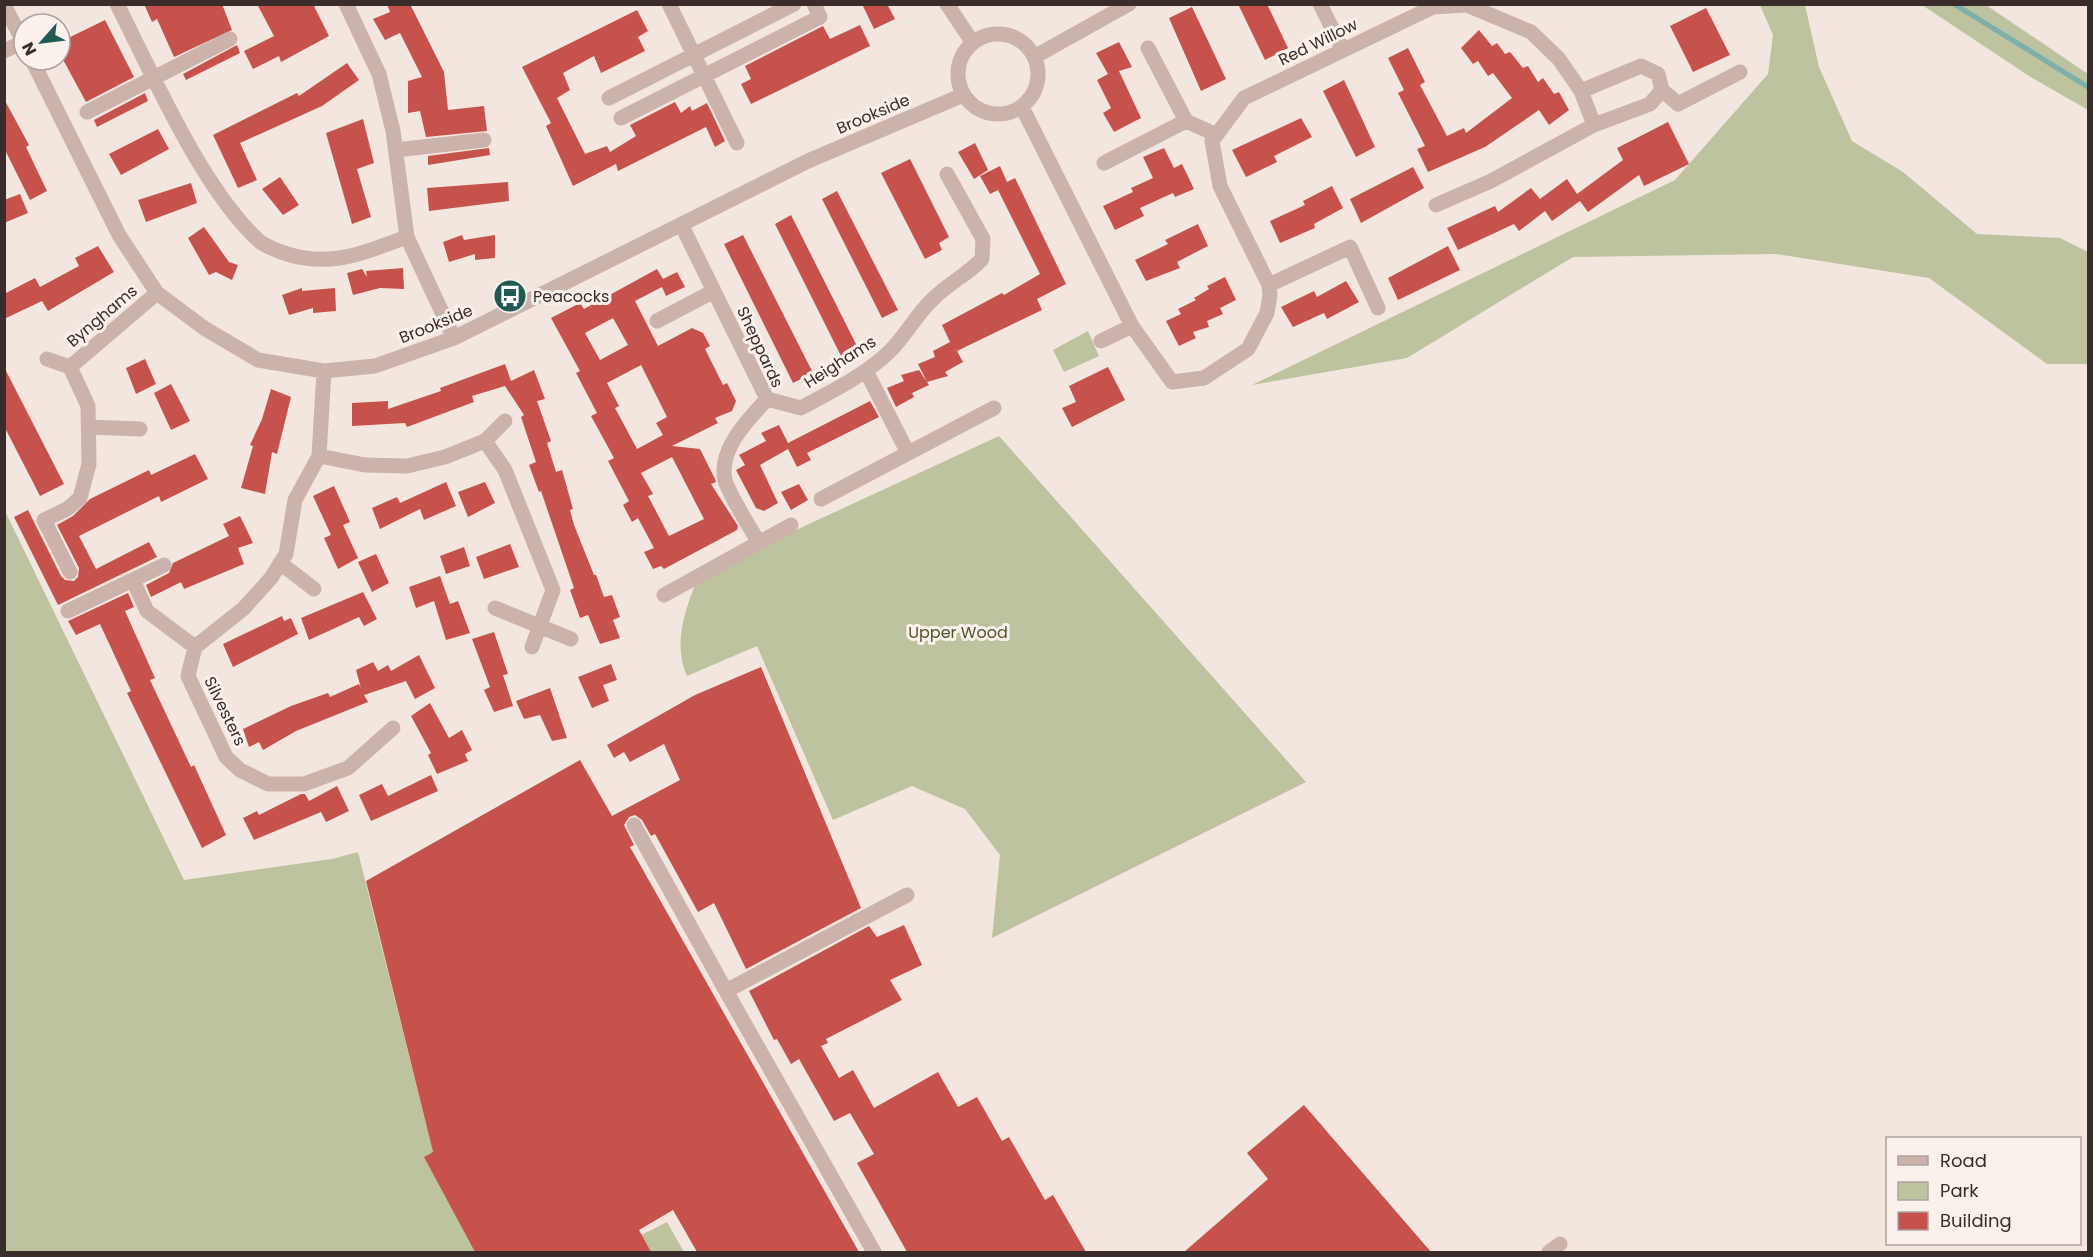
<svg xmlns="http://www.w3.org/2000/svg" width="2093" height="1257" font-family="Poppins,sans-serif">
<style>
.green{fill:#bdc29f}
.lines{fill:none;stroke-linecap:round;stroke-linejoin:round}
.stream{stroke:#7eb0a9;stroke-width:5}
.building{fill:#c5524b;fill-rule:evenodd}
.minor{stroke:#cbb3ab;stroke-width:15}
.labels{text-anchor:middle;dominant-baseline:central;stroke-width:6;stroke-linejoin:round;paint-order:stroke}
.street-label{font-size:16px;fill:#392c2a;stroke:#faf1ec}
.poi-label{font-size:16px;fill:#392c2a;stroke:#faf1ec;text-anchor:start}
.park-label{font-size:16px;fill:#50572e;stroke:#faf1ec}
</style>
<rect width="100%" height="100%" fill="#f3e6df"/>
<path class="green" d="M1760,5H1805L1819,67L1852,141L1903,172L1977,234L2060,238L2088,252V364H2047L1929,278L1776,254L1573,257L1407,358L1252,385L1675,180L1768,74L1773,35Z
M1922,5H1986L2088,74V110L2029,76Z
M1088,331L1099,356L1064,372L1053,350Z
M999,436L1306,782L992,938L1000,855L965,809L912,786L833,820L757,646L687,676C672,643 686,607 699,575Z
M4,509L184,880L332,859L358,852L433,1152L479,1252H5Z
M667,1222L684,1252H607Z"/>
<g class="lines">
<path class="stream" d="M1954,4L2088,87"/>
</g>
<path class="building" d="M144,4H222L232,30L174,57L157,19L152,22Z
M257,4H313L329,36L281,62L279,56L253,69L244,51L274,36Z
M387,4H410L444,72L448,110L484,106L487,131L426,137L420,111L408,113V81L422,77L400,33L385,40L373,19L390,12Z
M862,4H887L895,19L874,29Z
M1238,4H1267L1288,48L1265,60Z
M1192,7L1226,79L1201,91L1169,18Z
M1706,8L1730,55L1693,72L1670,26Z
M637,10L648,31L638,37L645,51L601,73L594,56L563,73L570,90L557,98L585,154L607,146L610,152L636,136L630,125L675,102L681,113L690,106L692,111L707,103L725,141L715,147L706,127L618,171L616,164L573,186L546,126L551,123L522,67Z
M105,20L134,77L86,102L60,54V42Z
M860,25L870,46L751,104L741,84L751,79L745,66L823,26L830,39Z
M1479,30L1492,46L1497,43L1505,54L1510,52L1523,68L1528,66L1538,82L1543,78L1554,94L1559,92L1569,110L1549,125L1539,110L1485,147L1428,172L1417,149L1425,146L1398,93L1404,90L1388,58L1408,48L1425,82L1420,85L1447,136L1464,128L1466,133L1512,98L1493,73L1488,76L1478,61L1473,64L1461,48Z
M1119,42L1132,67L1119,71L1141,118L1114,132L1103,113L1111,108L1097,80L1108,74L1096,53Z
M237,45L240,53L186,80L183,74Z
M347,63L359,80L322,106L240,143L257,180L238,188L213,135L297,93L299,96Z
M1344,80L1375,147L1356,157L1323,91Z
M145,93L148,101L97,127L94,120Z
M4,99L29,145L26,147L47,191L30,200L4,148Z
M1301,118L1312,137L1274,156L1277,162L1246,177L1232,150Z
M363,119L374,163L357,169L371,217L352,224L326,133Z
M1668,122L1689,164L1644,186L1639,175L1588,212L1580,201L1552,221L1545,211L1519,231L1514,224L1458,250L1447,228L1495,206L1498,212L1531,188L1540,199L1567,179L1577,194L1623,160L1617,148Z
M158,129L169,149L121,175L109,154Z
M975,143L988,170L974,179L958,152Z
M489,148L490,155L428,165V156Z
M1164,148L1174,168L1182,164L1194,189L1175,197L1173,193L1140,208L1144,216L1115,230L1103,206L1133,192L1131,188L1153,178L1143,157Z
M910,159L949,237L939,243L942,250L925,259L881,173Z
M1000,166L1007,182L1015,178L1066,284L1037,299L1042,310L957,351L963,362L945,372L948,376L927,382L918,364L935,357L933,351L950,342L942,325L1002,293L1004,295L1040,274L998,190L990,194L980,176Z
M1413,167L1424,188L1361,223L1350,199Z
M280,177L299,205L283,215L262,189Z
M508,182L509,201L429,211L427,188Z
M191,183L197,203L146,222L138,200Z
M1332,186L1343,208L1314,224L1315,228L1280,243L1270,221L1305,205L1303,201Z
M837,191L898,310L882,318L822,199Z
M20,194L28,213L4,223V200Z
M791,215L860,352L843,360L775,224Z
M1198,224L1208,246L1177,262L1180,268L1146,281L1135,260L1168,244L1165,240Z
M204,227L229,262L238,265L232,280L216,272L209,275L188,238Z
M462,235L464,240L495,235V258L475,260V254L449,262L443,242Z
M743,235L813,373L793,383L724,244Z
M98,246L114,272L48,311L42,301L4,319V294L35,278L40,287L79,266L75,258Z
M1448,246L1460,270L1398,300L1388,278Z
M403,268L404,289L380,288L353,295L347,273L362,269L367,277L366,271Z
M657,269L663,279L677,272L685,287L666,296L662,287L635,301L658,346L692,328L703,333L710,346L705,349L723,385L727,383L736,401L732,411L715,418L718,423L672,446L700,449L715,479L716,482L711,484L738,526L737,530L664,569L661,566L653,569L644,552L654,548L638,518L632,522L623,505L629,501L608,461L614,458L591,416L597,413L576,373L580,371L551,318L580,303L584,309ZM613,318L628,345L600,360L585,333ZM641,365L667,417L656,423L663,435L637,449L615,408L619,406L607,383ZM672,457L704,519L669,536L648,496L653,494L641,473Z
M1225,277L1236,300L1220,308L1223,314L1207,321L1209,327L1193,332L1196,338L1179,346L1166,321L1181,314L1178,309L1196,300L1194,298L1209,289L1207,286Z
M1346,281L1359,302L1327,319L1324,313L1293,327L1281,307L1314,291L1317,297Z
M302,288V291L335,288L336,311L313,313V308L289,315L282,295Z
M145,359L156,384L136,394L126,368Z
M505,364L511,381L534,370L545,399L537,401L551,441L547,443L556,472L562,470L573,509L570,510L574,525L594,575H596L604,597L612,595L620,617L613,620L620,638L600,644L588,615L580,618L570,590L574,588L541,491L539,492L529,465L536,462L521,417L524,415L505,386L472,396L474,402L407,427L405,423L352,426V403L388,401V409L441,391L440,388Z
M4,367L64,484L40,496L4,426Z
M1108,367L1125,400L1072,427L1062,408L1076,402L1069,386Z
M919,370L929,385L912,393L914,397L896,407L887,388L904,381L901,375Z
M171,384L190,421L171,430L154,393Z
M271,389L291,397L277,454L272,452L265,494L241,488L253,446L250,445L262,419Z
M870,401L879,417L807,453L811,460L797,467L788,449L760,465L778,503L764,511L756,508L736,470L745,465L739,455L766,441L761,433L779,425L788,443Z
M195,454L208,479L161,502L159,496L79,536L96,569L149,542L157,557L58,605L14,517L28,510L61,576L65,580L74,581L78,577L79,568L57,525L73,516L90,499L149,470L151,475Z
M446,482L456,506L424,520L420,509L380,529L372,508L397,497L400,503Z
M485,482L495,503L468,517L458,492Z
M799,484L808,500L791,510L781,492Z
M334,486L350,522L343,525L358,558L338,569L324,538L331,535L313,496Z
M240,516L253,543L238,548L244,564L184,589L181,582L151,597L146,585L169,573L173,563L229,536L223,524Z
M510,544L519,567L484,579L476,557Z
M464,547L470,566L446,574L440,556Z
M376,554L389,583L372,592L358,562Z
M440,576L450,604L458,601L470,633L446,640L434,601L416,608L409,587Z
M363,592L377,619L364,626L359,617L309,640L301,618Z
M128,593L134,607L125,611L155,678L150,680L191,767L194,765L226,835L202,848L127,693L131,691L100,624L76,635L68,621Z
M282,616L284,621L291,618L298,634L233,667L223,644Z
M494,632L508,674L503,675L513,706L494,712L484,690L490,687L472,639Z
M419,655L435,688L415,699L406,681L364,695L368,702L296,731L263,750L259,742L249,747L243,729L291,706L328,693L330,697L359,684L361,688L356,670L373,662L378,671L388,665L391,671Z
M611,664L617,680L603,685L609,701L592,708L578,677Z
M761,667L861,908L746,969L714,903L698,912L655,834L651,836L642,820L635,815L629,817L624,825L634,845L630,847L859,1252H697L673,1210L639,1230L651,1252H475L424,1157L433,1152L366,881L580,760L612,816L680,780L664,744L630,762L624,752L614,758L607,745L695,695Z
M550,688L567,738L552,741L540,715L524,719L516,701Z
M430,703L449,738L462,730L472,750L465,754L468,761L437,774L428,755L431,753L411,716Z
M431,775L438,791L371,821L359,795L382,784L388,796Z
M337,786L349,811L326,822L321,812L254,840L243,818L257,811L259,815L301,794H305L309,801Z
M904,925L922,965L890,980L902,1000L826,1039L828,1043L821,1046L839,1078L853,1070L874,1108L938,1072L958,1107L977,1097L1002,1141L1009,1137L1045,1200L1053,1195L1086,1252H907L857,1163L874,1154L850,1113L834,1121L799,1059L791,1064L777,1039L774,1040L749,991L869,926L877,937Z
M1304,1105L1431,1252H1184L1268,1179L1247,1153Z"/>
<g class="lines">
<path class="minor" d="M117,4C153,75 201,187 258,240C267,248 293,257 305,258C342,264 373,249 407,237
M346,4L379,74L393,131L407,237L454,338
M669,4L737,143
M947,4L973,43
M1320,4L1343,50
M4,5L24,43
M958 74a40 40 0 1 1 80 0a40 40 0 1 1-80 0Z
M1148,48L1186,121
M4,51L23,42
M1034,57L1129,4
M32,60L119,235L157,293L204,328L258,360L324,371L375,366L454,338L808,161L963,95
M1662,90L1678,104L1740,72
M1581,91L1641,66L1658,74L1662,90L1650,104L1594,125
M609,98L794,4
M1022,107L1132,326L1172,382L1204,378L1248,349L1267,313L1270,295L1269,285L1220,186L1212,141L1244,98L1433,7L1467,5L1531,32L1559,59L1581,91L1594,125L1491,181L1436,205
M87,112L230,39
M621,118L820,17L814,4
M396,150L484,140
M1104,163L1186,121L1217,135
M681,224L767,399C749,419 718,449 725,480C729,495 750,527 759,543
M1269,285L1350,247L1378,308
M657,321L714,291
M1101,341L1132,326
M47,359L70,367
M324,371L319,456L295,500L286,554L271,578L243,609L195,647L188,676L226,757L240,770L268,784H304L348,768L393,728
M866,371L908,453
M767,399L801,408C832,391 866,375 891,350C906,335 916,315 932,300C947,284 967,275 982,259L983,239L947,174
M89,427L140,429
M485,441L505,470L553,590L532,647
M319,456L365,465L407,466L445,457L485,441L505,421
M821,499L994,408
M280,563L314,589
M70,572L44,520L67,509L80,498L89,464L88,406L70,367L157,293
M133,580L147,611L195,647
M664,595L791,525
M495,608L571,639
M68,611L164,565
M634,825L726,991
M874,1252L726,991L907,895
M1549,1252L1560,1244"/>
</g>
<defs>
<g id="bus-disc" transform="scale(1.725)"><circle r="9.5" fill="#1f5a53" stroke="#faf1ec"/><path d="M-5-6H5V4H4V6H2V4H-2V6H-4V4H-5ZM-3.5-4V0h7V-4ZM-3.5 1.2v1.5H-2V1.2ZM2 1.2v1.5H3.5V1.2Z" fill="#fff"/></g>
</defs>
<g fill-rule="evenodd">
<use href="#bus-disc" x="510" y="296"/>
</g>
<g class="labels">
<g class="street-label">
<text transform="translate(1318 42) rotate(-26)">Red Willow</text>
<text transform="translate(873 114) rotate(-23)">Brookside</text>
<text transform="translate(102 316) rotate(-40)">Bynghams</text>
<text transform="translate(436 324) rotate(-22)">Brookside</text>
<text transform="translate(760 347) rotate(65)">Sheppards</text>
<text transform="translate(840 362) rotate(-33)">Heighams</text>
<text transform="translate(225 711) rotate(64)">Silvesters</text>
</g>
<g class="poi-label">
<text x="533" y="296">Peacocks</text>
</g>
<g class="park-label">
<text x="958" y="632">Upper Wood</text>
</g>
</g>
<rect width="2093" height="1257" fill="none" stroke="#392c2a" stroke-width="12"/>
<rect x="1886" y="1137" width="195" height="108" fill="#faf1ec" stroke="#ada29e" stroke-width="1.5"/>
<rect x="1898" y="1156" width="30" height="9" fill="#cbb3ab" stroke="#ada29e" stroke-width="1.5"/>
<text x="1940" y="1167" font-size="18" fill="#392c2a">Road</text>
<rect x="1898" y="1182" width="30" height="18" fill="#bdc29f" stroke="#ada29e" stroke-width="1.5"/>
<text x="1940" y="1197" font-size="18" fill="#392c2a">Park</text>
<rect x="1898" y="1212" width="30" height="18" fill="#c5524b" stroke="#ada29e" stroke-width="1.5"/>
<text x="1940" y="1227" font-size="18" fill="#392c2a">Building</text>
<g transform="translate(42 42) rotate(242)"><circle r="28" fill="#faf1ec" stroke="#ada29e" stroke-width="1.5"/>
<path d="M0-4.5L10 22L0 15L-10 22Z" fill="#1f5a53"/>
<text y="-9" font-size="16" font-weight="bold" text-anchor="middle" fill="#392c2a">N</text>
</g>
</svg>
